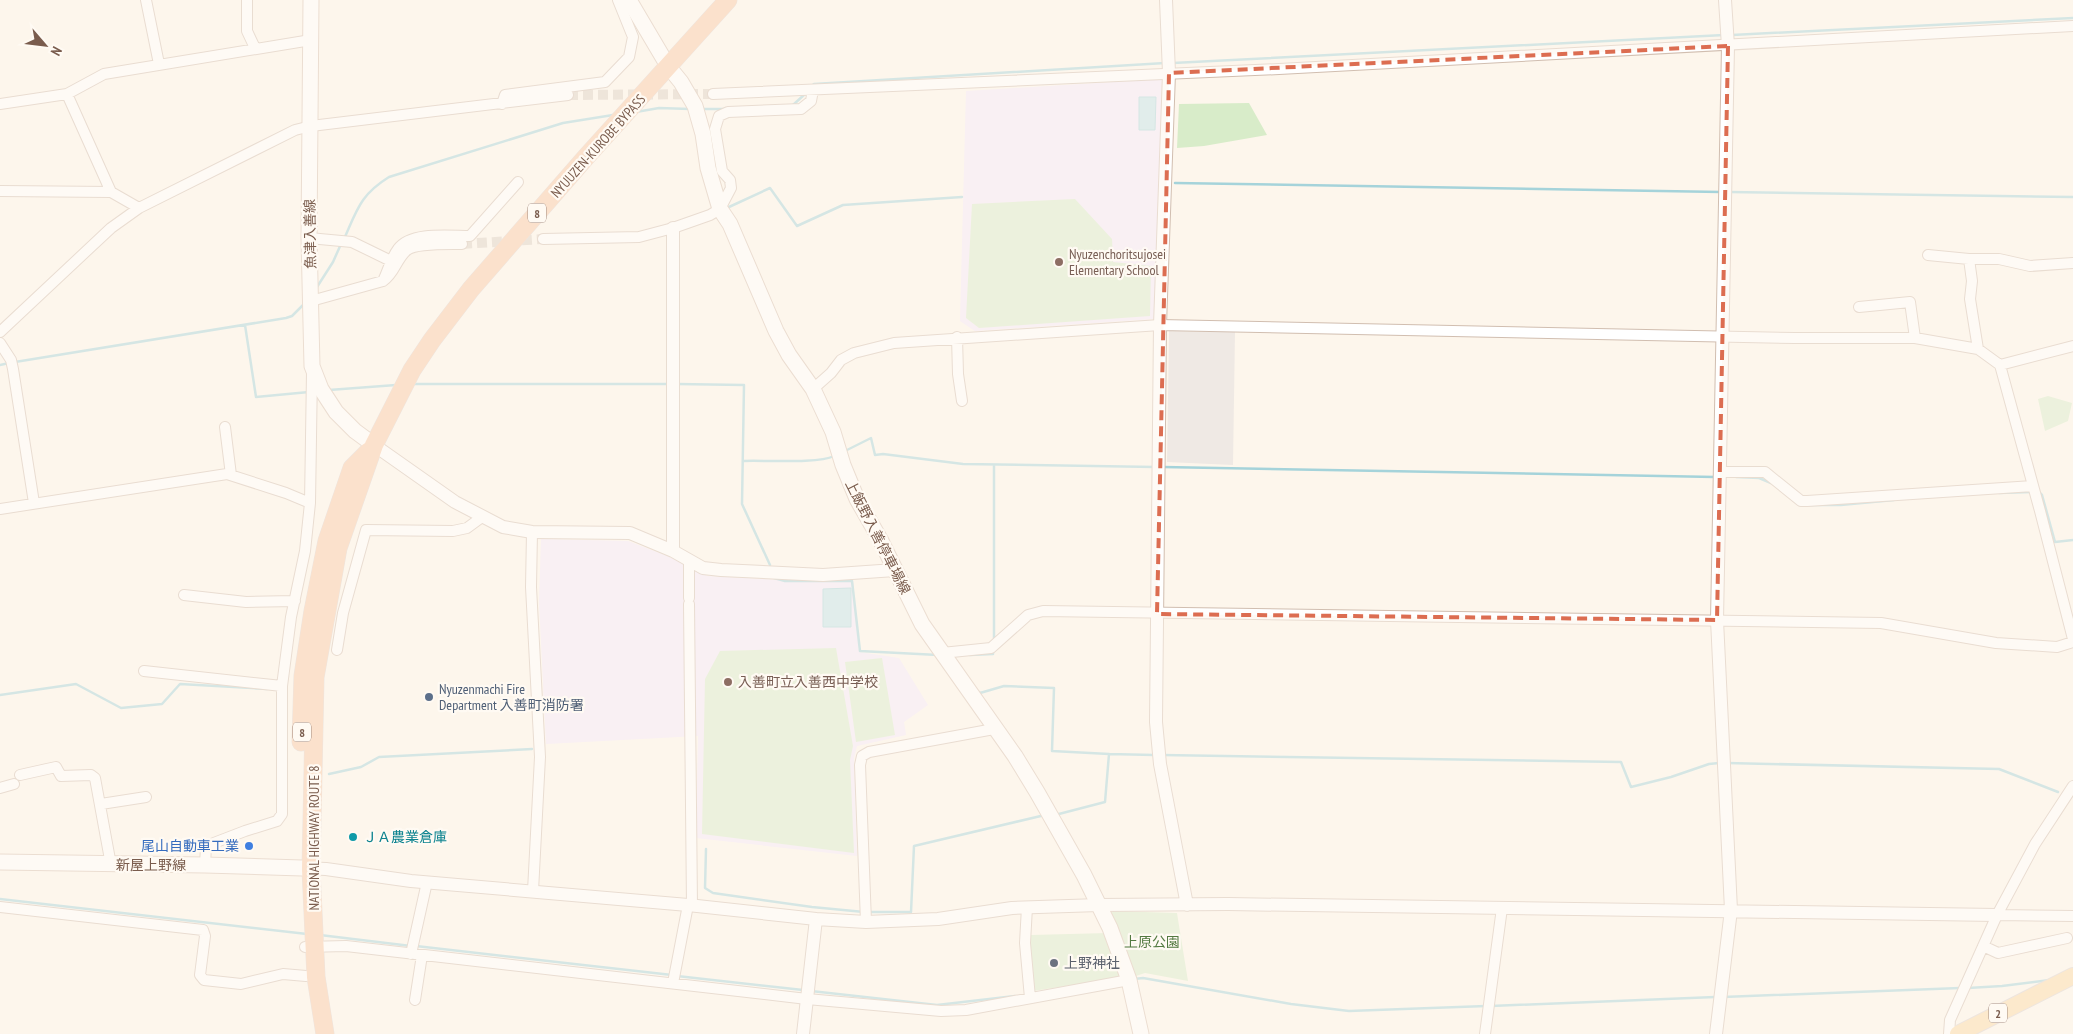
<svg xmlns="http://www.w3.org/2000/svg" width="2073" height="1034" font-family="'PT Sans Narrow','Noto Sans JP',sans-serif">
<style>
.industrial{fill:#efe9e4}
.education{fill:#f3e8fa}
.green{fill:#d8ecc9}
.water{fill:#bfe3e8;stroke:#a5d3da}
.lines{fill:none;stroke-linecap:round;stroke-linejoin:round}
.stream{stroke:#a5d3da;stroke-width:2.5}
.minor-tunnel{stroke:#dcd0c4;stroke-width:10;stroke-dasharray:10 5;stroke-linecap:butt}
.minor-casing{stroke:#d1beb0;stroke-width:12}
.tertiary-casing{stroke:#d1beb0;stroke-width:14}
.secondary-casing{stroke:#d6c0b0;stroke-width:17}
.primary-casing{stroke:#dad1cd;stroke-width:18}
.trunk-casing{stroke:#dad1cd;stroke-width:19}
.minor{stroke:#fff;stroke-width:10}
.tertiary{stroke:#fff;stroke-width:12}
.secondary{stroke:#fff;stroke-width:15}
.primary{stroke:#fbd9a5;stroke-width:16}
.trunk{stroke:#f9c8a4;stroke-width:18}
.marked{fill:none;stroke:#dc6d51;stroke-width:4;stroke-dasharray:10 6;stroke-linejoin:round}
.education-dot{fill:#8d6e63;stroke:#fffaf3;stroke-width:2}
.service-dot{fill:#5c6f8a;stroke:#fffaf3;stroke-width:2}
.culture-dot{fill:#0f9aa8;stroke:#fffaf3;stroke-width:2}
.shop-dot{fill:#3f7fe0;stroke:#fffaf3;stroke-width:2}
.worship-dot{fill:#6b7280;stroke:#fffaf3;stroke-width:2}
.labels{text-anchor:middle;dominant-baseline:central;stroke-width:4.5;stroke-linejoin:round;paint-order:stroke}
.shield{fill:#fffaf3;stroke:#a28b7f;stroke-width:1}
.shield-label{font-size:12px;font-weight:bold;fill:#7a5c4d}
.street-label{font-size:14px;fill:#7a5c4d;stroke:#fffaf3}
.education-label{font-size:14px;fill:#785e54;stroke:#fffaf3;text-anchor:start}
.service-label{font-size:14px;fill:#4e5e75;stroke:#fffaf3;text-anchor:start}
.culture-label{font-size:14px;fill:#0d838f;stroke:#fffaf3;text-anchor:start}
.shop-label{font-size:14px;fill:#366cbe;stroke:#fffaf3;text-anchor:end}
.park-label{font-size:14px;fill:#537a41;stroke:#fffaf3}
.worship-label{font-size:14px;fill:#5b616d;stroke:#fffaf3;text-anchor:start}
</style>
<rect width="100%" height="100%" fill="#fdf6ec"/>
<path class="industrial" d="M1169,331L1235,332L1233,465L1167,462Z"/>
<path class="education" d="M1162,79L1154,319L975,331L960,321L966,91Z
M541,539L628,541L670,557L707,576L819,582L853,580L859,652L899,658L928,705L904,722L906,735L857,746L854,758L857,856L696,838L698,736L546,744L539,602Z"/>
<path class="green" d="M1249,103L1267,135L1204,146L1177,148L1179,104Z
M1075,199L1112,239L1113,262L1151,266L1150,316L979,328L966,318L972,204Z
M2048,396L2072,403L2068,421L2045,431L2038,399Z
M836,648L853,746L850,760L854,853L702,834L705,679L720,651Z
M882,658L895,735L856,742L845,662Z
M1113,911L1177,913L1188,981L1145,973L1133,977L1109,916Z
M1108,933L1125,977L1033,991L1030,935Z"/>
<path class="water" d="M1139,97H1156L1155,130H1139Z
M851,588V627H823V589Z"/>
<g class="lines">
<path class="stream" d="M1732,35L2073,18
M1173,63L1724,35
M812,86L814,84L1165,63
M793,105L805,94
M701,109H725
M636,112L659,108L690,109
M1175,183L1721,192
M1729,192L2073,197
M729,207L770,188L797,226L843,205L962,197
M344,239C357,210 360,195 389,177L563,123L613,115
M317,287L333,262L341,244
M245,325L256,397L309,392
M15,362L286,318L292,316L305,303
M0,365L9,363
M412,384H669
M677,384L744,385L742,504L770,565
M329,390L396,385
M845,451L871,438L875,455L883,454L963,464L1155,467
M744,461C764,460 818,464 834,456
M1163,467L1715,477
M1736,477L1759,478L1771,483
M2039,492L2042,495L2055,542L2073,540
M1999,493L2031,492
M1802,505H1841L1894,500
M774,578L785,581H852L860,651L938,655
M994,642V465
M970,655L993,654V650
M979,692L980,693L1004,686L1054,688L1052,751L1109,754
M0,695L76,684L121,708L162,704L180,684L267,689
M1162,755L1621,762L1631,787L1671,777L1709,764L1719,763
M1727,763L1999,769L2058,792
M329,774L361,767L379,757L532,749
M1055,815L1105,802L1109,754L1154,755
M706,849L705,888L713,893L812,907L864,912
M0,899L307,934
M869,912H911L914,846L1045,815
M320,935L411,946
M416,946L672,975
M677,976L803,990
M1134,979L1143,978L1291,1004L1349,1011L1486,1006
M1968,988L2002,986L2050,980
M811,991L937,1005L1015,996
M1723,997L1960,988
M1491,1006L1715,997"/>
<path class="minor-tunnel" d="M568,95L713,94
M462,244L543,239"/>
<g class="minor-casing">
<path id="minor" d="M146,0L159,64
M247,0V31L255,48
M67,94L111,192
M713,94L1279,69L2073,26
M0,104L67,94L104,74L311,40
M502,104L505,95L605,82L629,57L633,37L618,0
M0,191L111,192L139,208
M309,238L352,242L391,261
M543,239L639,237L673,228L710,215L720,209L731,188L730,180L722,171L715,129L719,116L728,112L801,109L811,101L813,90
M1928,255L1969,259
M383,281C388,271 391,258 398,249C411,231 450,236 470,236L518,182
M311,301L383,281C395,273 396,259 407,250C416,243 450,244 462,244
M1859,307L1910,302L1915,338
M0,332L111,228L139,208L295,130L311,126L568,95
M957,337L958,374L962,401
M0,343L11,360L13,369L34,503
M1978,349L1970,299L1972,281L1969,259H1999L2030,266L2073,263
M2000,365L2073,346
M813,389L831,373L841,360L854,353L894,343L1160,325L1795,338H1915L1978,349L2000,365L2040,511L2073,639
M225,427L231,475
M1720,472H1765L1801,501H1807L2033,486
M0,509L227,474L286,493L310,503
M532,532L531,587L540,757L533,891
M689,560V598
M184,595L246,602L295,601
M689,604L692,906
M337,650L343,613L366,530L453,531L467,528L482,517
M942,653L991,648L1028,615L1043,611L1881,623L1996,643L2057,647L2073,642
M144,671L282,686
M20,775L56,767L61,776L91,775L95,778L111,865
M0,788L14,784
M101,804L146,797
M205,865L206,846L245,831L277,821L282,814V686L291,617L305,551L310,503L312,372
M0,907L203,930L205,936L200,975L204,980L241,984L283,974L306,976
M1027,907L1025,943L1030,998
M1997,915L2073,916
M866,922L860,765L862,756L869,752L994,729
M1983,946L1998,953L2067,938
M305,947L346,946L807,999L941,1011L966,1010L1129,980
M411,954L427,882
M673,983L688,905
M415,1000L422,955
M1485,1034L1502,908
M1949,1034L1950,1020L1997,915L2035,844L2073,786"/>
</g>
<g class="tertiary-casing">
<path id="tertiary" d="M1166,0L1169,73L1160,325L1156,722L1160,764L1187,905
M673,228V551
M374,445L455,502L503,527L532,532L630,533L673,551L703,568L721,570L823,575L895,570
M304,868L326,869L411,881L688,905L816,919L866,922L938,919L1012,908L1099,905L1228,904L1997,915
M803,1034L816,919
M1716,1034L1731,910L1717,620L1728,46L1725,0"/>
</g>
<g class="secondary-casing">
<path id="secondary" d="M311,0L309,238L312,366L321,389L336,412L355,431L374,445
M629,0L668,66L681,82L695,106L703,134L708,168L720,209L730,224L776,331L789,355L813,389L833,432L843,465L857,499L881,541L922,624L1015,756L1037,792L1084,875L1110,928L1129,980L1141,1034
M0,862L205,865L302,868"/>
</g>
<g class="primary-casing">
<path id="primary" d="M1958,1034L2073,976"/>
</g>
<g class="trunk-casing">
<path id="trunk" d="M301,742L303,676L313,611L327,541L352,468L369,451
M325,1034L316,977L311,869L315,677L338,548L374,445L412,370L432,340L471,289L586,157L728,0"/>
</g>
<use href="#minor" class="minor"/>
<use href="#tertiary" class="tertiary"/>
<use href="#secondary" class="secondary"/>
<use href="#primary" class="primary"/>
<use href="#trunk" class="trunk"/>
</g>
<path d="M0 0H2073V1034H0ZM1728,46L1717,620L1157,614L1169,73Z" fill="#fdf6ec" fill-opacity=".55" fill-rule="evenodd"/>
<path class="marked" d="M1728,46L1717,620L1157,614L1169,73Z"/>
<g class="education-dot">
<circle cx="1059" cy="262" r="5"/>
<circle cx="728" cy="682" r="5"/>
</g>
<circle class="service-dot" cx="429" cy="697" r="5"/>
<circle class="culture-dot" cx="353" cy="837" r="5"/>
<circle class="shop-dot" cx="249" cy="846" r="5"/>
<circle class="worship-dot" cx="1054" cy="963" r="5"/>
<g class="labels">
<g class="shield">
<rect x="528" y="203.5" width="18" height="19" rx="4"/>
<rect x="293" y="722.5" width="18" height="19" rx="4"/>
<rect x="1989" y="1003.5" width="18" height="19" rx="4"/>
</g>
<g class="shield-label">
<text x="537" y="213">8</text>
<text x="302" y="732">8</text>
<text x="1998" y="1013">2</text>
</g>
<g class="street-label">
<text transform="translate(598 146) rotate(-48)">NYUUZEN-KUROBE BYPASS</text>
<text transform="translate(310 234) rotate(-91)">魚津入善線</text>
<text transform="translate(878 537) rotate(63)">上飯野入善停車場線</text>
<text transform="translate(314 838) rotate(-90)">NATIONAL HIGHWAY ROUTE 8</text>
<text x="151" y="865">新屋上野線</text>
</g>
<g class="education-label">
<text x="1069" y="254">Nyuzenchoritsujosei<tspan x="1069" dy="16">Elementary School</tspan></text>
<text x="738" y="682">入善町立入善西中学校</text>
</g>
<g class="service-label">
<text x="439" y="689">Nyuzenmachi Fire<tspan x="439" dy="16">Department 入善町消防署</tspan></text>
</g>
<g class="culture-label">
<text x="363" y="837">ＪＡ農業倉庫</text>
</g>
<g class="shop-label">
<text x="239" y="846">尾山自動車工業</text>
</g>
<g class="park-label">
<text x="1152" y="942">上原公園</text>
</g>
<g class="worship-label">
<text x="1064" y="963">上野神社</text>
</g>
</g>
<g transform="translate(45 45) rotate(118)" stroke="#fffaf3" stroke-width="4" paint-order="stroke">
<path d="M0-4L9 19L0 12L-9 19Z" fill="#7a5c4d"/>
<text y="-8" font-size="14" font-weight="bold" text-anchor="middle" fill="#7a5c4d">N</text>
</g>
</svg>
